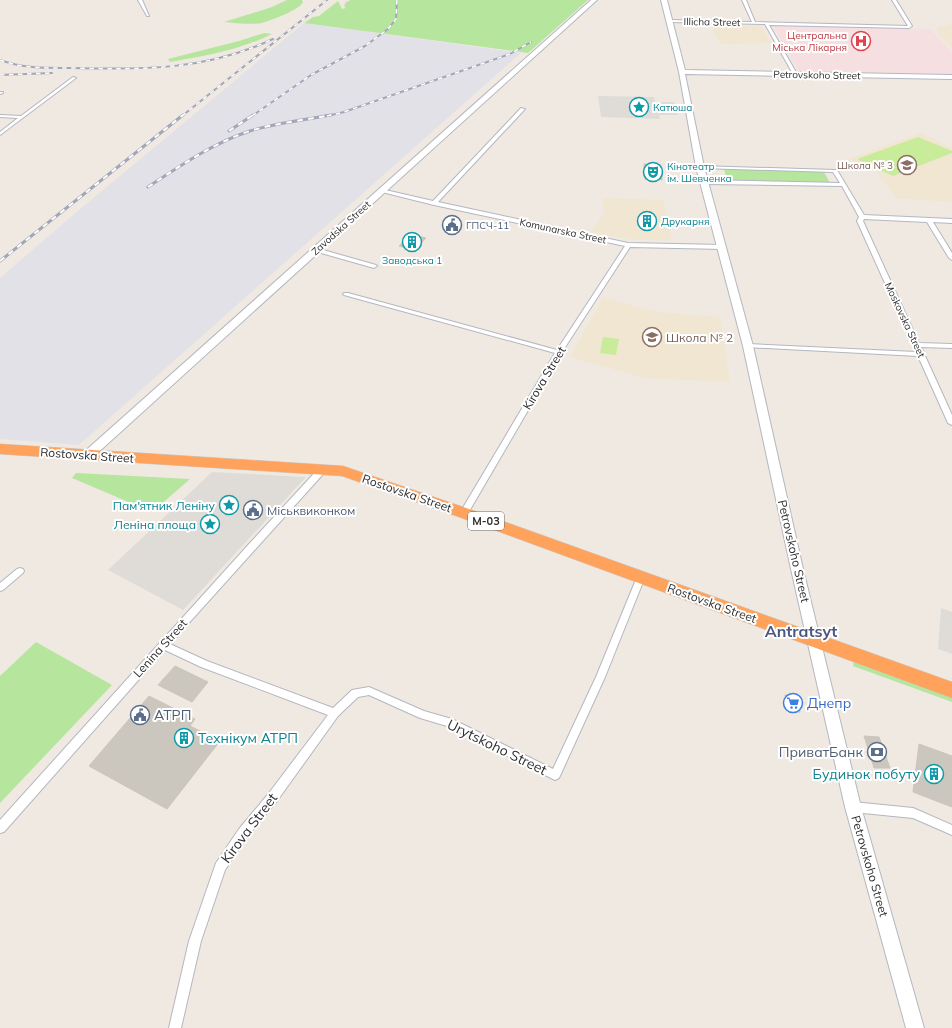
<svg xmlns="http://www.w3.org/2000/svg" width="952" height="1028" font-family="Mulish,sans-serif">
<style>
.industrial{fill:#e3e1e8}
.education{fill:#f0e6d1}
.medical{fill:#f5dfe0}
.green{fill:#b6e59e}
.pitch{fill:#c9ec9a}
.plaza{fill:#dfdcd8}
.building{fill:#cbc7bf;stroke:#cbc5ba}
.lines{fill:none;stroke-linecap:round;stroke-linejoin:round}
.street-casing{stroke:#b4b7c1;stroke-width:2}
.secondary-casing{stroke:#b4b7c1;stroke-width:2}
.highway-casing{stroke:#c9c9c9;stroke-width:1}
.street{fill:#fff;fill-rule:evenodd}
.secondary{fill:#fff;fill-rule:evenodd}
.highway{fill:#ffa35c;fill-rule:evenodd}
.rail-far1-casing{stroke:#a3a6b8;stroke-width:2}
.rail-casing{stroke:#a3a6b8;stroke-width:3}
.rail-far1{stroke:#fff;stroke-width:1.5;stroke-dasharray:4.5;stroke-linecap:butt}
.rail{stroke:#fff;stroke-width:2;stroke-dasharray:5.5;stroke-linecap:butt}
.labels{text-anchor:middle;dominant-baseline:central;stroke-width:4;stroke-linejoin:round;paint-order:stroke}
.far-street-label{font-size:10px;fill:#2e2e2e;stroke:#fff}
.far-health-label{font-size:10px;fill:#be3a42;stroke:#fff;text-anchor:end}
.far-culture-label{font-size:10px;fill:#0d838f;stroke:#fff;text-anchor:start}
.far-education-label{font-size:10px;fill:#785e54;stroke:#fff;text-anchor:end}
.far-service-label{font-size:10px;fill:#4e5e75;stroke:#fff;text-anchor:start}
.shield{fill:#fff;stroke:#6d6d6d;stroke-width:1}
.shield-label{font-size:11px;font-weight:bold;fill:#2e2e2e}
.education-label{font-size:12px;fill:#785e54;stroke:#fff;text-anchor:start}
.street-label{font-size:12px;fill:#2e2e2e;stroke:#fff}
.culture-label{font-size:12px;fill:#0d838f;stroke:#fff;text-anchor:end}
.service-label{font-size:12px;fill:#4e5e75;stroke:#fff;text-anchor:start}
.near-shop-label{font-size:14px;fill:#366cbe;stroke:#fff;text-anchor:start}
.near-service-label{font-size:14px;fill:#4e5e75;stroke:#fff;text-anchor:start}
.near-culture-label{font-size:14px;fill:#0d838f;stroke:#fff;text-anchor:start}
.near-street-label{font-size:14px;fill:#2e2e2e;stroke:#fff}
.district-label{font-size:16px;font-weight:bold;fill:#4d5680;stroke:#fff}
</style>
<rect width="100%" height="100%" fill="#efe9e1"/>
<path class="industrial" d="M304,23L521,53L79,445L0,439V278L73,215Z"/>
<path class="education" d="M952,24V48L938,34L937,28Z
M712,25L762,26L771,43L722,44L717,39Z
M921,133L952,148V202L896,198L877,172L848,159Z
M602,198L663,200L672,240H632L591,232L605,212Z
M603,298L658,312L720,317L730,382L645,378L570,357Z"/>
<path class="medical" d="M773,25L930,29L952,52V74L799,71Z"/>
<path class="green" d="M287,0H302L303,2C300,10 271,20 262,23C250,25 236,23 224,22L272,7Z
M351,0H588L528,53L304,23L313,17L319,16L338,1L342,9L346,8L344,6L346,2Z
M264,33L272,34C240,50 205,56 170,62L168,59L239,41Z
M724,169L824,172L830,183L727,180Z
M76,473L190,479L152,512L72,478Z
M36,642L112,685L0,803V676Z
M854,660L952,696V702L853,666Z"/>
<path class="pitch" d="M918,137L952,151V153L893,176L857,159Z
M603,337L619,339L616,355L600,353Z"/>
<path class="plaza" d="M598,96L654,97L655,102H674L678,115H659L660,119L601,117Z
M212,472L306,477L183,610L108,570Z
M941,608L952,612V654L938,649Z"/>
<path class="building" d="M644,164L661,165L662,180L645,179Z
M411,234L426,238L414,250L399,246Z
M175,666L208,682L192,702L158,685Z
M785,695H796L800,712H789Z
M149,696L195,719L190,726L220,741L167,809L89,766Z
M864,736L879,737L890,768H874Z
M919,744L952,756V807L913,792Z"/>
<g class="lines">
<g class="street-casing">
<path id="street" d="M138,0H142L149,16H147Z
M742,0H746L755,22L908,26L892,0H896L912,26L909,28L769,25L797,74L795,75L793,74L765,24L670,22L668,21L670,20L752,22Z
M73,77L76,78L0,135V132L18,118L0,117V115L21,116Z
M0,92H3V93L0,94Z
M521,108L525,109L438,202L628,243L723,245L726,247L723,249L630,247L562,352L467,515L464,516L460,513L461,511L555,353L344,295L343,294L344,293H348L557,350L625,246L434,205L378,191L381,189L433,201Z
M698,166L835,170H837L864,215L952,219V223L933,222L952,253V260L949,258L927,222L864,219L863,221L919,343L952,344V348L921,347L952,415V425L948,423L918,356L746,347L745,346L748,344L916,352L857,221L859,217L842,186L704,184L701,182L704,180L840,183L833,172L700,168L698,167Z
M316,248L376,265L377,266L374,268L314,251V249Z
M322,467L325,468L326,470L325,472L170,644L207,661L333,708L352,690L369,687L424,711L452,719L553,769L596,677L637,577L638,575H644L645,577L605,677L559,778L555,780L447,726L420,718L369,695L358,697L338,716L277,801L247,837L225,870L201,941L181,1028H169L189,941L216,863L239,829L269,793L328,715L201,667L165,650L4,832L0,833V820L249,544L319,468Z
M20,568L23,569L24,571L23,573L3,590L0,591V583L17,569Z
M853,802L913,808L952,825V835L913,818L853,812L849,811L848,807L849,803Z"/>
</g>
<g class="secondary-casing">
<path id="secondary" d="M591,0H597L92,458H84L82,455L84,452Z
M661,0H667L685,70L952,75V79L685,74L704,167L753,346L803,569L861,807L924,1028H906L845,807L791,569L743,346L696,167L679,72Z"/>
</g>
<g class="highway-casing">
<path id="highway" d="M0,444L343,466L469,509L952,682V698L459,517L342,476L0,454Z"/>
</g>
<use href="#street" class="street"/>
<use href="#secondary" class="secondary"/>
<use href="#highway" class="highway"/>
<g class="rail-far1-casing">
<path id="rail-far1" d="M0,60C24,69 48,68 72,68C144,70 207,70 273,39
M0,75L52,73
M182,116L327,0
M252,116L311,75L365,46L388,29L396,19L397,0
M327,116L344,112L510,54L531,42"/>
</g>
<g class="rail-casing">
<path id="rail" d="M229,131L253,115
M148,187C180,166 213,143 250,131C276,123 305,120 331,115
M0,261L183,115"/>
</g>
<use href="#rail-far1" class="rail-far1"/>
<use href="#rail" class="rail"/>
</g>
<defs>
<g id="hospital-ring" transform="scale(1)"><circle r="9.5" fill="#fff" stroke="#e0444e" stroke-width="1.5"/><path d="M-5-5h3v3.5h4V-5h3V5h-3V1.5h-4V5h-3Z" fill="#e0444e"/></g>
<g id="sight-ring" transform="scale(1)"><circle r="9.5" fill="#fff" stroke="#0f9aa8" stroke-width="1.5"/><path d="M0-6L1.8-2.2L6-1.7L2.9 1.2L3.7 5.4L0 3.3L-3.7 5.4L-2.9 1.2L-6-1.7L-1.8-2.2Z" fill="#0f9aa8"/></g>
<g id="school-ring" transform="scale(1)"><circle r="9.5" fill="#fff" stroke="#8d6e63" stroke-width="1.5"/><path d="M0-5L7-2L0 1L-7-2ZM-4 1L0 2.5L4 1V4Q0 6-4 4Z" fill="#8d6e63"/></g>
<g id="theatre-ring" transform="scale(1)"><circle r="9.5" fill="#fff" stroke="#0f9aa8" stroke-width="1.5"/><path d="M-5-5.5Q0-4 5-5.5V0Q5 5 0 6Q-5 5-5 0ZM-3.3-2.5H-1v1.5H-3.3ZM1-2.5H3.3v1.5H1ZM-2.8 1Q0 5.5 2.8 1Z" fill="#0f9aa8"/></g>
<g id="building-ring" transform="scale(1)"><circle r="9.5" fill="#fff" stroke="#0f9aa8" stroke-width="1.5"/><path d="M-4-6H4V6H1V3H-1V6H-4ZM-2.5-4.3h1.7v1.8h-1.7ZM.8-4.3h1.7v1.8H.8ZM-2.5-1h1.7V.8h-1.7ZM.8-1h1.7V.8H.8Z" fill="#0f9aa8"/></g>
<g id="civic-ring" transform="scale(1)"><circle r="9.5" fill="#fff" stroke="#5c6f8a" stroke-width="1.5"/><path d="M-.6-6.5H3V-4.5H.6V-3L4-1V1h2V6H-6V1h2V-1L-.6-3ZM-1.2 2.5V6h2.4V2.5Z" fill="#5c6f8a"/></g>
<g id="supermarket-ring" transform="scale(1)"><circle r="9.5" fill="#fff" stroke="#3f7fe0" stroke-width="1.5"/><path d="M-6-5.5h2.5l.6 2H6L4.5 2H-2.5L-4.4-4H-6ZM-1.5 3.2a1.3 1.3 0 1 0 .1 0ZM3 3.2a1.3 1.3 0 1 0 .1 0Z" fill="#3f7fe0"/></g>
<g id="bank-ring" transform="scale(1)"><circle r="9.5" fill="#fff" stroke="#5c6f8a" stroke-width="1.5"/><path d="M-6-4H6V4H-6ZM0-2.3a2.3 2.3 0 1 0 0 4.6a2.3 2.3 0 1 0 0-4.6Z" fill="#5c6f8a"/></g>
</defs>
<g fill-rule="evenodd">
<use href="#hospital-ring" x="861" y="41"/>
<use href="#sight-ring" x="639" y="107"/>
<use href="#school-ring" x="907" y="165"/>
<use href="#theatre-ring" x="653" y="172"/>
<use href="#building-ring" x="647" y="221"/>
<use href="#civic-ring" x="452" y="225"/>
<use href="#building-ring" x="412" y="242"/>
<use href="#school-ring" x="652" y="337"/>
<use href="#sight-ring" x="229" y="505"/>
<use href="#civic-ring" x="253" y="510"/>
<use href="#sight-ring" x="210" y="524"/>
<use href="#supermarket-ring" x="793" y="703"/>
<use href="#civic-ring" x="140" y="715"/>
<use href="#building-ring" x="184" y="738"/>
<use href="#bank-ring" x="877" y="752"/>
<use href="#building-ring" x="934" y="774"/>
</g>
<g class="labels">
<g class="far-street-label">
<text transform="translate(712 22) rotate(1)">Illicha Street</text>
<text transform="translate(817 75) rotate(1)">Petrovskoho Street</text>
<text transform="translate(341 228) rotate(-42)">Zavodska Street</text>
<text transform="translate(563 231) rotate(12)">Komunarska Street</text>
<text transform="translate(905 320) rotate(65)">Moskovska Street</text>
</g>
<g class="far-health-label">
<text x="847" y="35">Центральна<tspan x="847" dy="12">Міська Лікарня</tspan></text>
</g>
<g class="far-culture-label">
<text x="653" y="107">Катюша</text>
<text x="667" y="166">Кінотеатр<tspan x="667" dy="12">ім. Шевченка</tspan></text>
<text x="661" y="221">Друкарня</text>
<text x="412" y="260" text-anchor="middle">Заводська 1</text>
</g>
<g class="far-education-label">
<text x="893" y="165">Школа № 3</text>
</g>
<g class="far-service-label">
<text x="466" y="225">ГПСЧ-11</text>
</g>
<rect class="shield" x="468" y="512" width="36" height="18" rx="3"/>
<g class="shield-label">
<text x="486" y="521">М-03</text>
</g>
<g class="education-label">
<text x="666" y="337">Школа № 2</text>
</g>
<g class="street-label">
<text transform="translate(544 378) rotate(-59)">Kirova Street</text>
<text transform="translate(87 455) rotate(4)">Rostovska Street</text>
<text transform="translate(407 493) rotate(19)">Rostovska Street</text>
<text transform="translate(794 551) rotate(77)">Petrovskoho Street</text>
<text transform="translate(712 603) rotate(20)">Rostovska Street</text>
<text transform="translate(160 648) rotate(-48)">Lenina Street</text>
<text transform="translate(870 866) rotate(74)">Petrovskoho Street</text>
</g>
<g class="culture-label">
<text x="215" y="505">Пам'ятник Леніну</text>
<text x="196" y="524">Леніна площа</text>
</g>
<g class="service-label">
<text x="267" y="510">Міськвиконком</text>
</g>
<g class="near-shop-label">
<text x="807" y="703">Днепр</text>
</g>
<g class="near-service-label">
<text x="154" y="715">АТРП</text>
<text x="863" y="752" text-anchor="end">ПриватБанк</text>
</g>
<g class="near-culture-label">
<text x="198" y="738">Технікум АТРП</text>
<text x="920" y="774" text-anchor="end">Будинок побуту</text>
</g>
<g class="near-street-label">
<text transform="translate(497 747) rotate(26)">Urytskoho Street</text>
<text transform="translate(249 828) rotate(-53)">Kirova Street</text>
</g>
<g class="district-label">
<text x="801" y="631">Antratsyt</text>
</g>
</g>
</svg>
